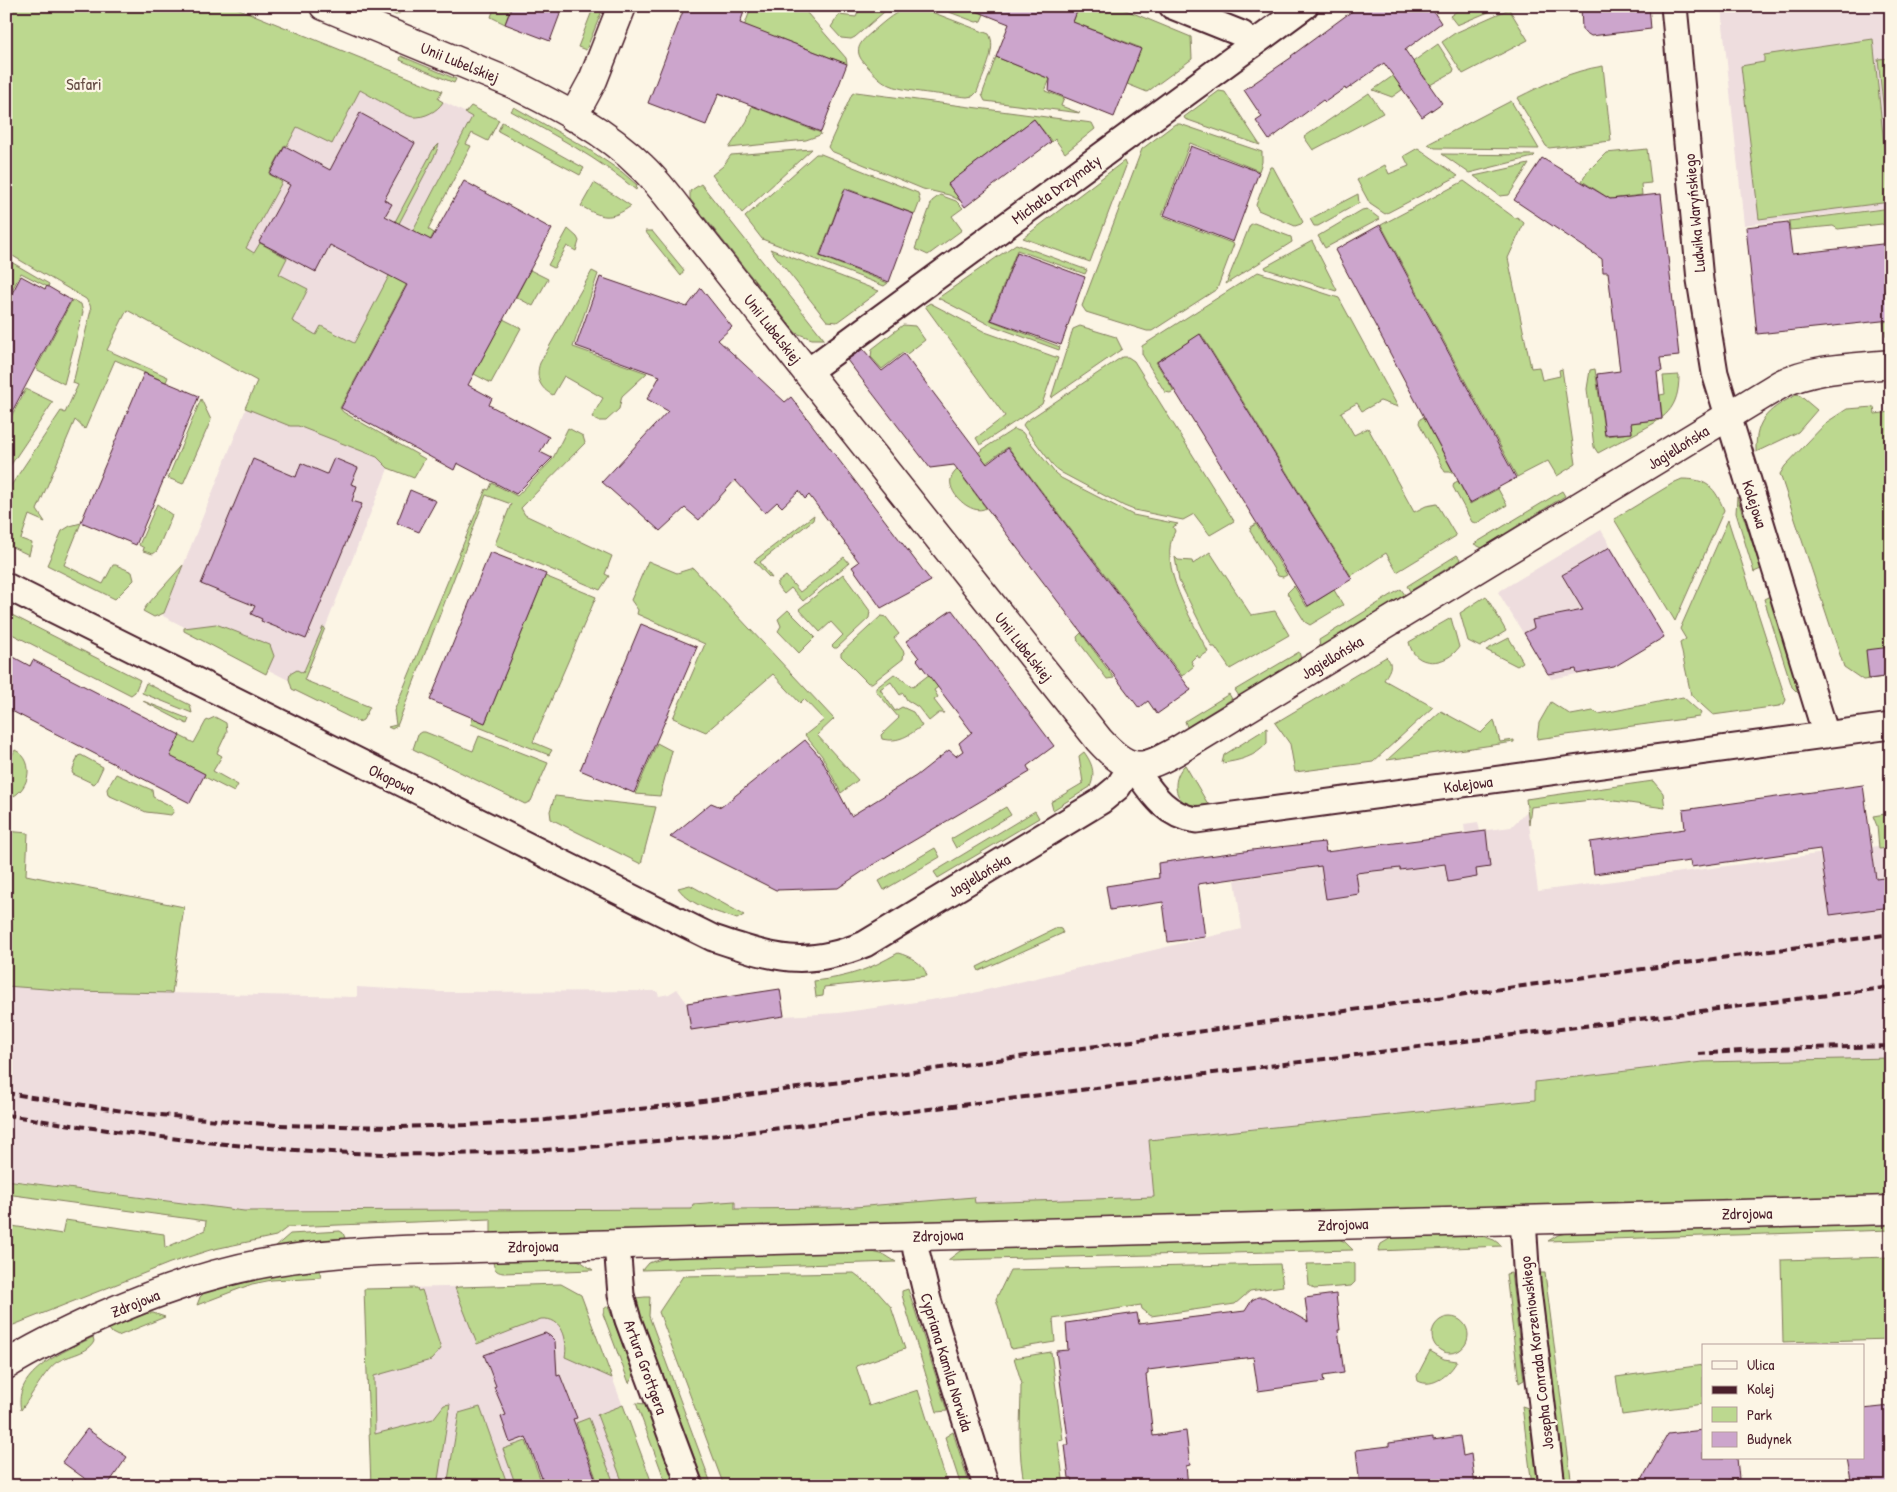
<svg xmlns="http://www.w3.org/2000/svg" width="1897" height="1492" font-family="'Patrick Hand',sans-serif">
<style>
.built{fill:#eeddde}
.green{fill:#bcd88f;stroke:#837c5d}
.building{fill:#cca5cc;stroke:#4a1f2b}
.lines{fill:none;stroke-linecap:round;stroke-linejoin:round}
.minor-casing{stroke:#4a1f2b;stroke-width:29}
.tertiary-casing{stroke:#4a1f2b;stroke-width:31}
.minor{stroke:#fcf5e5;stroke-width:25}
.tertiary{stroke:#fcf5e5;stroke-width:28}
.rail{stroke:#4a1f2b;stroke-width:4;stroke-dasharray:8 4;stroke-linecap:butt}
.labels{text-anchor:middle;dominant-baseline:central;stroke-width:4.5;stroke-linejoin:round;paint-order:stroke}
.street-label{font-size:16px;fill:#4a1f2b;stroke:#fcf5e5}
.park-label{font-size:16px;fill:#664d44;stroke:#fcf5e5}
</style>
<rect width="100%" height="100%" fill="#fcf5e5"/>
<filter id="ink" filterUnits="userSpaceOnUse"><feTurbulence type="fractalNoise" baseFrequency=".02" numOctaves="2"/><feDisplacementMap in="SourceGraphic" scale="10" xChannelSelector="R" yChannelSelector="G"/><feConvolveMatrix kernelMatrix="1 2 1 2 8 2 1 2 1" color-interpolation-filters="sRGB"/></filter>
<g filter="url(#ink)">
<path class="built" d="M1721,6H1891V58L1878,59L1891,175V207L1744,225Z
M277,29L438,99L472,116L318,412L393,456L302,687L163,616L257,381L9,244Z
M1601,530L1665,637L1614,667L1551,679L1498,592Z
M1531,807L1529,824L1538,891L1878,846L1891,824V1058L1702,1062L1535,1082V1100L1149,1140L1155,1200L824,1210L244,1211L6,1179V986L72,991L357,997V987L441,992L657,991L659,996L669,994L677,989L687,1003L780,989L784,1016L839,1013L965,995L1242,929L1235,880L1280,873L1277,847L1324,842L1328,864L1351,849L1465,833L1464,824L1478,822L1480,831L1511,827Z
M561,1284L581,1295L653,1486H371L364,1289Z"/>
<path class="green" d="M6,6H232L442,91L438,99L443,102C438,111 424,118 413,117C405,116 369,95 360,90L332,144L297,127L287,146L285,145L269,174L282,182L246,248L254,253L260,243L287,258L279,274L308,289L292,321L316,335L321,326L354,343L472,117L465,113L471,106L499,120L488,141L472,133L466,144L471,146L428,229L434,233L340,408L343,412L425,459L414,478L388,468L377,457L298,426H290L245,408L257,381L127,310L107,350L168,377L166,382L115,360L85,429L75,420L37,510L45,522L29,515L21,539L32,543L29,555L6,544V493L61,411L65,413L78,385L73,383L91,310L90,305L86,299L6,252Z
M375,6H403L400,13L396,15Z
M495,6H511L505,24L491,17Z
M594,6H604L586,50L578,47Z
M752,6H801L846,58L847,64L779,38L760,83L744,86L738,100L718,93Z
M861,6H891L855,37L851,39L841,38L831,27L839,15L856,17Z
M916,6L989,34C998,48 982,77 977,92L973,96L967,97C948,95 902,92 888,84C879,80 872,71 865,64C853,51 859,43 871,33C884,22 898,8 916,6Z
M933,6H964L984,14L981,21L976,22Z
M1079,6H1116L1191,37L1192,59L1147,92L1127,84L1141,48L1073,22Z
M1464,6H1503L1457,25L1450,16Z
M1509,9L1528,40L1463,74L1442,42L1455,33Z
M1873,39L1890,202L1759,219L1741,66L1764,62V55Z
M1438,44L1454,69L1453,72L1430,85L1423,75L1392,97L1373,90Z
M401,56L456,79L454,83L400,60Z
M996,57L1050,79L1045,91L1064,98L1061,106L1080,113L985,101L982,95Z
M1891,58V156H1889L1878,59Z
M1603,66L1611,141L1549,148L1546,146L1517,98C1545,84 1571,71 1603,66Z
M1219,91L1225,92L1260,145L1185,119L1184,117Z
M856,92L1092,123L1095,129L1065,153L1055,139L1052,142L1034,119L948,184L961,201L949,195L923,189L831,151L828,147L852,94Z
M1369,93L1383,113L1313,150L1304,137Z
M1511,101L1539,149L1435,148L1428,144Z
M752,106L821,133L820,135L806,140L729,148L747,121Z
M514,107L588,149L622,172L637,185L636,190C598,158 554,135 511,111Z
M502,122L584,168L580,175L498,131Z
M1175,124H1180L1262,152V162L1259,171L1190,143L1162,216L1234,244L1217,289L1152,331H1147L1086,312L1082,306L1142,149Z
M439,144L436,153L393,235L389,233L433,150Z
M1418,148L1458,176L1385,214L1370,204L1357,180L1385,165L1389,174L1409,166L1404,156Z
M812,149L742,213L712,175L723,166L731,155Z
M1647,149L1651,183L1641,184L1642,195L1610,199L1582,181L1588,171L1606,153Z
M816,154H821L918,193L920,201L915,214L845,188L819,256L888,283L884,286L762,239L745,217Z
M1442,154L1535,155L1533,157L1469,173Z
M1124,161L1126,166L1090,262L1023,238Z
M1529,164L1509,195L1500,196L1474,176Z
M1270,167H1273L1303,222L1301,224L1295,226L1258,210L1256,205Z
M1464,181L1515,218L1517,217L1524,223L1508,258L1531,368L1539,367L1542,380L1560,376L1559,370L1562,369L1576,464L1557,476L1548,461L1517,477L1381,225Z
M594,183L616,196L631,206C610,221 602,218 581,206Z
M701,184L824,339H812L796,333L690,199V191Z
M1358,194L1359,203L1318,226H1314L1310,219Z
M940,195L956,201L963,208L952,216L962,230L928,255L915,249L932,201Z
M1891,208V229L1882,224L1838,229L1833,226L1790,230L1789,221Z
M1367,209L1380,219L1325,248L1318,236L1362,210Z
M1254,223L1291,237L1292,242L1226,284L1250,225Z
M568,229L577,237L579,241L576,251L567,246L554,268L548,265Z
M645,231H652L684,270L681,276Z
M1312,241L1337,290L1336,291L1266,269L1265,267Z
M1016,244L1087,270L1085,274L1017,250L990,320L1060,347L1059,350L988,324L938,298Z
M770,249L879,291L837,322L827,321Z
M6,259L49,284L48,287L21,273L6,301Z
M530,270L548,279L533,306L516,297Z
M592,271L598,274L573,347L647,373L622,396L619,409L606,421H598L592,417L603,398L564,376L553,395C540,389 535,377 540,363Z
M1258,272L1339,298L1398,407L1380,401L1362,411L1357,403L1341,412L1354,435L1368,428L1414,512L1426,506L1437,504L1456,536L1397,572L1386,553L1351,576L1201,334L1156,362L1174,391L1170,393L1165,392L1142,354V346Z
M72,300L81,304L83,312L64,384L36,369Z
M930,303L985,332L1058,358L1042,404L980,445L976,438L1005,416L925,306Z
M503,319L521,328L491,383L474,374Z
M1891,321V336H1886L1883,322Z
M903,325L915,326L925,340L907,354L904,352L882,369L871,357L872,349Z
M1080,326L1116,337L1122,349L1051,398L1073,329Z
M1122,357H1128L1134,361L1234,521L1210,535L1194,514L1183,520L1134,510L1124,506L1062,473L1055,468L1025,428L1023,425L1025,422Z
M1595,369L1605,436L1632,433L1631,423L1662,419L1660,395L1665,394L1663,376L1679,375C1679,410 1665,418 1636,433C1624,439 1611,446 1598,453L1594,447L1587,389L1590,370Z
M26,389L53,402L6,472V426Z
M1798,394L1817,410L1798,432L1756,452C1755,417 1771,408 1798,394Z
M201,399L211,420L183,484L168,478Z
M1874,407L1875,414L1891,412V676L1863,680L1844,667L1780,474L1785,466L1827,422L1847,409Z
M1424,417L1453,472H1445L1419,423L1420,419Z
M568,428L583,436L585,443L521,508L525,515L612,556L605,574L609,576L600,590L496,546L495,544L511,504L486,495L397,726L392,729L388,727L396,725L394,711L486,489L489,490L492,483L517,496L552,460Z
M1014,429L1022,432L1055,473L1061,478L1133,515L1178,524L1173,527L1175,531C1156,565 1193,621 1208,652L1199,658L1197,655L1191,661L1194,666L1182,676L1008,447L964,479L986,508C972,517 944,491 952,476C961,461 998,440 1014,429Z
M1682,479C1708,479 1715,488 1724,510L1675,621L1614,519L1675,482Z
M1458,481L1470,504L1498,489L1507,505L1477,523L1472,522L1453,487L1454,483Z
M1562,491L1565,496L1482,548L1474,544Z
M1737,497L1761,569L1754,572L1736,513Z
M157,504L172,515L157,551L153,554L143,551L144,548L139,545Z
M814,515L813,520L760,562L772,578L769,577L754,561Z
M1728,520L1786,700L1784,704L1779,706L1713,715L1691,695L1680,643L1686,639L1680,629Z
M81,523L64,565L103,584L113,565H116L132,572L134,580L115,599L47,565L62,531L70,526Z
M1256,524L1287,575L1283,577L1278,576L1250,531L1251,527Z
M1210,552L1251,615L1275,611L1289,635L1230,669L1215,647H1212L1179,581L1175,557L1178,560L1192,561L1193,564Z
M1457,555L1461,560L1410,591L1407,586Z
M844,557L849,563L803,601L791,588L784,594L777,586V583L786,576L800,592Z
M648,561L677,573L693,568L834,719L817,735L858,780L841,793L822,756L805,735L824,720L804,699L800,703L773,674L706,732L673,718L705,644L637,614L638,610L631,600Z
M183,565L164,613L154,617L143,611L147,605Z
M843,574L870,611L869,618L837,648H834L832,646L843,635L831,622L820,632L799,609Z
M545,576L596,597L533,742L552,750L549,755L471,724L473,718L485,723Z
M1294,586L1307,607L1334,590L1343,605L1310,625L1305,622L1287,593Z
M1401,589L1405,595L1320,648L1319,640Z
M1486,596L1506,631L1480,647L1468,641L1460,613Z
M1770,596L1798,684L1799,694L1792,687L1764,599Z
M788,610L815,637L799,653L778,631L781,626L778,619Z
M6,612L140,680L135,692L131,695L6,631Z
M881,616L886,617L899,634L894,638L904,652L903,659L872,683H868L841,656V653Z
M1451,618L1459,647C1447,666 1414,669 1409,642Z
M216,624L270,645L274,656L266,674L184,631V628Z
M323,627L325,628L304,680L370,707L363,720L359,722L292,689L289,679L290,674L297,670L303,673Z
M1081,633L1114,678L1107,679L1078,641L1077,637Z
M1509,638L1523,662L1517,666L1486,650Z
M1299,652L1301,659L1239,696L1235,690Z
M1386,657C1395,665 1388,672 1384,680L1433,707L1373,762L1295,772L1290,744L1275,723Z
M935,670L944,683L934,690L938,697L934,700L944,713H939L929,721L918,707L907,700L903,693L900,695L891,682L880,689L895,711L902,707L913,712L922,726C909,735 899,743 882,739L881,735L899,718L876,691V688L894,674L913,687Z
M146,683L190,705L192,713L142,693Z
M1229,694L1232,699L1187,727L1185,721Z
M1683,697L1701,713L1699,717L1537,739L1539,723L1551,702L1571,715L1593,711L1599,714Z
M143,701L189,719L187,724Z
M1441,711L1481,733L1494,720L1500,742L1514,740V742L1387,760Z
M215,717L226,723L227,732L217,753L222,756L213,771L238,785L234,792L168,758L180,736L194,743L206,721Z
M1267,728V743C1256,757 1238,761 1222,763L1224,755Z
M421,732H425L473,751L479,736L548,763L531,801L525,804L413,749L418,734Z
M657,743L672,751L660,796L635,794Z
M15,750C38,761 28,795 6,799V767Z
M1084,752C1092,763 1096,773 1090,787L1053,810L1051,802L1083,783L1079,756Z
M81,755L103,767L96,782L94,784L73,774L72,772L78,756Z
M1185,765L1208,804C1202,805 1196,806 1191,805C1171,800 1173,776 1185,765Z
M116,774L152,790L153,797L171,806L174,811L171,815L146,812L108,795L107,789Z
M1653,781L1663,793L1665,808L1600,799L1531,807L1529,824L1526,799Z
M555,796L656,807L641,864L551,819L550,811Z
M1006,807L1011,815L956,848L951,839Z
M1035,811L1039,818L938,878L934,872Z
M1891,813V848L1879,849L1877,826L1873,816Z
M6,831L28,833L26,875L184,907L172,993L72,991L6,986Z
M935,848L940,857L884,890L879,881Z
M690,885L744,915L737,919C715,911 692,907 678,888Z
M1057,928L1061,929L1063,933L979,971L977,967Z
M898,953C909,956 924,963 927,976L824,987L823,996L816,997L814,981C849,977 868,970 898,953Z
M1891,1058V1196L491,1234V1219L288,1227L276,1236L210,1250L170,1263L6,1328V1208L13,1209L12,1226L62,1234L65,1220L164,1234L165,1248L205,1230L206,1221L6,1194V1180L244,1211L692,1209L693,1204L735,1201V1209L843,1208L974,1197L975,1203L1154,1197L1149,1140L1535,1100V1082L1702,1062Z
M1891,1223V1230L1548,1241L1558,1235L1570,1232Z
M340,1231L343,1233L345,1238L321,1240L275,1247L290,1234Z
M1477,1234L1494,1240L1502,1246L1378,1251L1381,1244L1393,1237Z
M1337,1238L1345,1242L1353,1250L948,1260L960,1251L976,1247Z
M868,1251L885,1255L896,1262L642,1270L648,1263L669,1257Z
M1891,1257V1339L1783,1342L1781,1260Z
M572,1259L580,1261L593,1270L503,1273C496,1272 494,1269 493,1262Z
M1355,1263V1282L1351,1286L1314,1289L1309,1285L1307,1264Z
M1280,1264L1283,1286L1250,1291L1235,1304L1151,1316L1142,1309L1141,1305L1053,1319L1055,1342L1011,1349L996,1299L1010,1270Z
M319,1268L321,1277L272,1280L252,1284L197,1305L200,1297L204,1293L218,1288L272,1276Z
M854,1273L875,1289L891,1307L905,1349L856,1366L869,1406L918,1390L948,1486H724L659,1312L683,1276Z
M1511,1273L1524,1380L1519,1383L1506,1274Z
M1538,1273H1545L1572,1486H1566Z
M561,1284L581,1295L612,1378L565,1357C568,1340 563,1317 541,1319L477,1344L455,1288L459,1287Z
M417,1288L418,1291L422,1290L441,1349L431,1360L374,1376L375,1434L433,1419L444,1405L450,1404L437,1486H371L364,1289Z
M908,1289L913,1304L947,1411L937,1412L902,1295V1291Z
M645,1297H650L649,1316L712,1486H705L641,1316L635,1298Z
M608,1306L634,1375L629,1383L603,1314L604,1309Z
M143,1313H153L165,1317L118,1336L112,1333L109,1329Z
M1432 1335a18 18 0 1 1 36 0a18 18 0 1 1-36 0Z
M93,1337L94,1341C90,1353 68,1355 57,1362C46,1369 30,1398 21,1410C12,1371 66,1351 93,1337Z
M1430,1351L1444,1359L1457,1361C1450,1374 1433,1389 1418,1381L1417,1376Z
M1051,1352L1063,1440L1058,1441L1064,1486H1025C1017,1454 1021,1418 1021,1385L1022,1384L1014,1358Z
M1703,1365V1404L1622,1415L1616,1377Z
M636,1403L645,1404L676,1486H667Z
M623,1405L653,1486H624L597,1415Z
M1522,1406L1528,1408L1538,1486H1532Z
M480,1407L508,1486H447L459,1413Z
M589,1418L615,1486H599L576,1423Z
M953,1432L970,1486H961L945,1437Z
M526,1441L540,1478L516,1486L503,1449Z"/>
<path class="building" d="M512,6H563L550,41L505,24Z
M685,6H746L740,23L847,64L821,132L719,93L706,125L648,103Z
M969,6H1079L1073,22L1141,49L1114,117L1049,91L1050,79L996,57L1009,24L969,8Z
M1359,6H1430L1441,23L1405,50L1442,103L1422,117L1384,63L1346,90L1345,88L1325,102L1323,100L1269,140L1256,121L1262,117L1244,90L1292,57L1291,56Z
M1581,6H1649L1651,29L1591,36L1582,30Z
M360,113L415,143L384,200L392,204L385,216L431,240L464,181L552,229L468,385L492,398L489,405L549,437L540,452L552,458L516,494L457,463L454,470L341,408L407,285L330,245L316,272L259,242L290,185L270,174L285,146L330,170Z
M1034,119L1051,142L965,207L948,184Z
M1191,146L1259,172L1233,242L1164,215Z
M1542,158L1610,199L1661,194L1679,356L1660,358L1662,371L1657,372L1662,419L1631,423L1632,433L1605,435L1597,374L1620,371L1608,272H1603L1602,259L1514,200Z
M845,189L914,214L889,282L820,256Z
M1788,222L1792,254L1891,243V320L1757,334L1746,227Z
M1380,225L1516,478L1470,503L1335,250Z
M1017,252L1085,277L1061,345L991,320Z
M21,276L45,289L47,286L71,300L6,423V305Z
M600,277L687,307L701,288L732,327L718,340L785,402L791,397L931,581L881,608L852,567L859,562L809,495L805,499L799,491L782,507L777,502L765,513L735,480L699,520L685,508L660,531L629,503L628,505L602,482L668,411L647,399L660,376L576,346Z
M1200,334L1352,579L1308,606L1157,362Z
M863,349L882,371L904,354L987,464L1008,448L1191,690L1157,714L1148,701L1139,708L954,465L930,468L847,360Z
M144,373L199,396L136,545L81,522Z
M334,458L358,468L351,484L357,486L352,501L362,504L306,639L261,621L262,619L251,614L255,606L201,584L253,459L296,477L301,463L327,474Z
M410,490L436,501L419,532L397,523Z
M1610,547L1664,637L1614,667L1577,674L1576,669L1548,674L1524,633L1534,628L1532,620L1583,610L1562,575Z
M490,552L546,574L485,723L430,700Z
M952,610L1054,746L1027,766L1030,772L874,864L838,888L776,890L670,837L711,803L721,807L805,740L821,758L851,816L916,776L949,750L956,756L963,751L959,743L972,732L917,660L919,658L906,641Z
M641,624L697,647L634,793L580,770Z
M1891,647V676L1869,679L1866,650Z
M6,653L30,666L33,660L180,735L170,756L205,774L190,803L6,708Z
M1863,785L1876,879L1891,877V907L1830,915L1820,849L1691,867L1690,861L1594,874L1590,842L1685,829L1683,810Z
M1486,831L1490,867L1476,869L1477,877L1448,882L1445,864L1400,870V868L1356,873L1359,894L1326,899L1321,866L1198,884L1205,937L1168,942L1163,902L1110,910L1106,886L1159,878L1158,863L1252,850L1324,842L1326,852Z
M780,989L784,1016L691,1030L687,1003Z
M1336,1294L1340,1330H1338L1344,1373L1323,1376L1324,1382L1258,1391L1253,1357L1148,1370V1374L1146,1375L1153,1436L1186,1431L1190,1465L1186,1466L1188,1486H1074L1072,1478H1069L1065,1445H1069L1056,1351L1068,1350L1066,1323L1137,1313L1139,1324L1245,1311L1252,1300L1258,1297H1264L1308,1322L1305,1298Z
M545,1333L550,1336L555,1341L557,1376L560,1375L577,1418L573,1419L598,1486H545L526,1437L510,1443L501,1417L506,1415L494,1387L496,1386L484,1355Z
M1891,1406V1486H1852L1847,1458H1863V1409Z
M87,1429L127,1457L107,1486H95L62,1462Z
M1703,1430V1458H1737L1739,1479L1684,1486H1638L1668,1434Z
M1460,1436L1463,1456L1471,1454L1475,1486H1360L1356,1450L1389,1446V1443L1433,1437V1440Z"/>
<g class="lines">
<g class="minor-casing">
<path id="minor" d="M1172,6L1242,34L1252,45
M1674,6L1700,280L1715,373L1826,735
M807,372L1305,6
M6,586L713,938C773,958 804,969 865,944L1101,801L1118,787L1132,765C1150,790 1163,815 1196,820L1891,726
M1523,1220L1527,1282L1552,1486
M914,1236L916,1251L928,1300L986,1486
M617,1244L621,1295L628,1320L690,1486"/>
</g>
<g class="tertiary-casing">
<path id="tertiary" d="M324,6L513,84C559,107 606,131 642,167C658,182 671,200 684,217L1099,740C1130,774 1142,771 1180,749L1781,384C1815,367 1853,368 1891,364
M573,117L593,80L622,6
M6,1365C35,1347 66,1332 97,1318C155,1292 214,1271 277,1261C343,1250 411,1250 477,1248L1891,1210"/>
</g>
<use href="#minor" class="minor"/>
<use href="#tertiary" class="tertiary"/>
<path class="rail" d="M1698,1054L1770,1049L1891,1046
M6,1093L136,1113L276,1125L398,1127L466,1125L546,1120L674,1105L877,1077L1891,934
M6,1115C153,1138 301,1157 451,1154C551,1152 650,1142 749,1132L1891,987"/>
</g>
</g>
<g class="labels">
<g class="street-label">
<text transform="translate(460 62) rotate(22)">Unii Lubelskiej</text>
<text transform="translate(1056 189) rotate(-36)">Michała Drzymały</text>
<text transform="translate(1694 213) rotate(-95)">Ludwika Waryńskiego</text>
<text transform="translate(773 329) rotate(52)">Unii Lubelskiej</text>
<text transform="translate(1678 447) rotate(-32)">Jagiellońska</text>
<text transform="translate(1755 504) rotate(72)">Kolejowa</text>
<text transform="translate(1024 647) rotate(52)">Unii Lubelskiej</text>
<text transform="translate(1332 657) rotate(-31)">Jagiellońska</text>
<text transform="translate(392 779) rotate(26)">Okopowa</text>
<text transform="translate(1468 784) rotate(-8)">Kolejowa</text>
<text transform="translate(979 875) rotate(-31)">Jagiellońska</text>
<text transform="translate(1747 1213) rotate(-1)">Zdrojowa</text>
<text transform="translate(1343 1224) rotate(-2)">Zdrojowa</text>
<text transform="translate(938 1235) rotate(-2)">Zdrojowa</text>
<text transform="translate(533 1246) rotate(-1)">Zdrojowa</text>
<text transform="translate(135 1303) rotate(-22)">Zdrojowa</text>
<text transform="translate(1536 1353) rotate(-97)">Josepha Conrada Korzeniowskiego</text>
<text transform="translate(947 1362) rotate(73)">Cypriana Kamila Norwida</text>
<text transform="translate(646 1367) rotate(70)">Artura Grottgera</text>
</g>
<g class="park-label">
<text x="84" y="84">Safari</text>
</g>
</g>
<rect width="1897" height="1492" fill="none" stroke="#fcf5e5" stroke-width="25"/>
<rect x="12" y="12" width="1872" height="1467" fill="none" stroke="#4a1f2b" stroke-width="2" filter="url(#ink)"/>
<rect x="1702" y="1344" width="162" height="115" fill="#fcf5e5" stroke="#b59f9b"/>
<rect x="1712" y="1361" width="25" height="8" fill="#fcf5e5" stroke="#b59f9b"/>
<text x="1747" y="1370" font-size="15" fill="#4a1f2b">Ulica</text>
<rect x="1712" y="1386" width="25" height="8" fill="#4a1f2b" stroke="#b59f9b"/>
<text x="1747" y="1394" font-size="15" fill="#4a1f2b">Kolej</text>
<rect x="1712" y="1407" width="25" height="15" fill="#bcd88f" stroke="#b59f9b"/>
<text x="1747" y="1420" font-size="15" fill="#4a1f2b">Park</text>
<rect x="1712" y="1432" width="25" height="15" fill="#cca5cc" stroke="#b59f9b"/>
<text x="1747" y="1444" font-size="15" fill="#4a1f2b">Budynek</text>
</svg>
